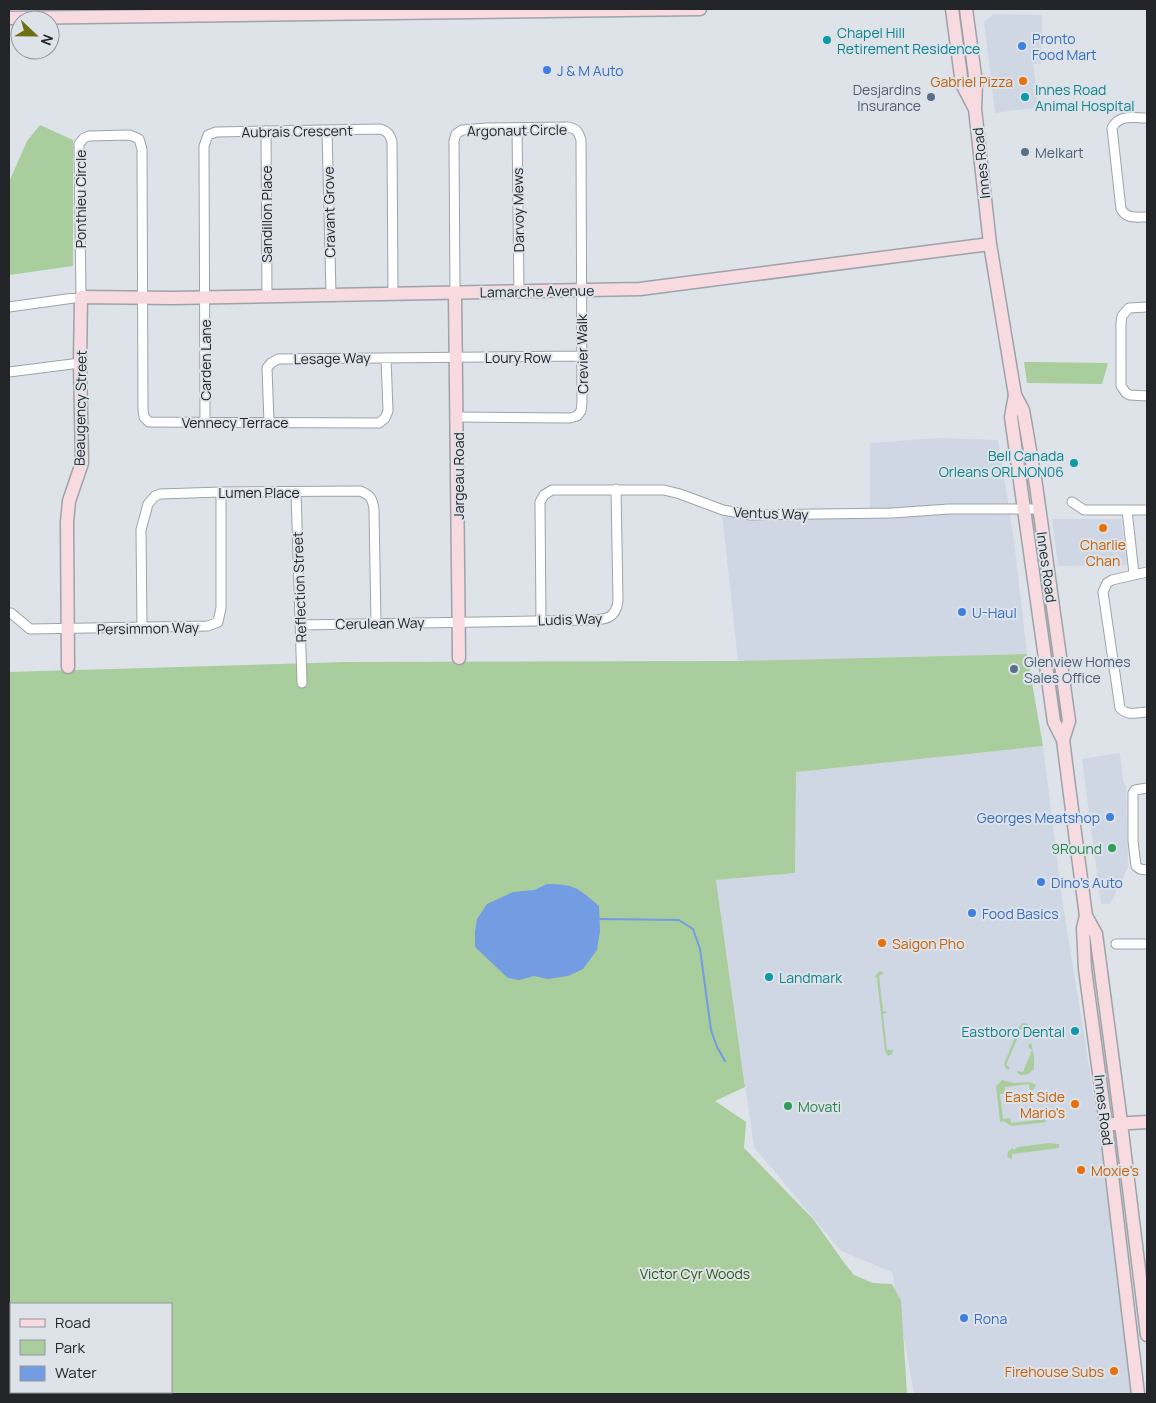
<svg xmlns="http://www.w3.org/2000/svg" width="1156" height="1403" font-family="Manrope,sans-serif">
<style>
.built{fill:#ced7e3}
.green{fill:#a9cd9d;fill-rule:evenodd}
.water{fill:#739ce3}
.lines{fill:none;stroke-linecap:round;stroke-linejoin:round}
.stream{stroke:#739ce3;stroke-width:2}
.street-casing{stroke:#9ea3a8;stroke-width:11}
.secondary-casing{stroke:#9ea3a8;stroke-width:15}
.street{stroke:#fff;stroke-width:9}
.secondary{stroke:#f7dbe0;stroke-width:12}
.culture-dot{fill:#0f9aa8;stroke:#dee3e9;stroke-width:2}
.shop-dot{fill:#3f7fe0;stroke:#dee3e9;stroke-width:2}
.food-dot{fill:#e8710a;stroke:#dee3e9;stroke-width:2}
.service-dot{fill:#5c6f8a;stroke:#dee3e9;stroke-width:2}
.leisure-dot{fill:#2e9e5b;stroke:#dee3e9;stroke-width:2}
.labels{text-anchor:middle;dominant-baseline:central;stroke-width:4;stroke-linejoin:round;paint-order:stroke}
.culture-label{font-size:14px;fill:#0d838f;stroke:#dee3e9;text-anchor:start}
.shop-label{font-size:14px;fill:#366cbe;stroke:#dee3e9;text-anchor:start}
.food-label{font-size:14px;fill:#c56008;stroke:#dee3e9;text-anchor:end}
.service-label{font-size:14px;fill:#4e5e75;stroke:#dee3e9;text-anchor:start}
.street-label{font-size:14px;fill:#242528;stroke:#dee3e9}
.leisure-label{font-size:14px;fill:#27864d;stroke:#dee3e9;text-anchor:end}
.park-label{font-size:14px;fill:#2a5b13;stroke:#dee3e9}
</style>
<rect width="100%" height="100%" fill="#dee3e9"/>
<path class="built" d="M993,14L1042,15L1041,64H1033L1039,107L995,113L984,22Z
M938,438L998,440L1014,540L1027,654L738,661L721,504L740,509L753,510L870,509V443Z
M1052,519H1121L1127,565L1058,566Z
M1043,746L1062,898L1114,1223L1131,1394H914L892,1272L841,1251L754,1147L716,880L795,873L796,772Z
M1120,753L1123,780L1126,787L1128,868L1110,904H1101L1082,759Z"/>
<path class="green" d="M40,125L73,140V266L9,275V182L27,141Z
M1024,362H1032L1108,363L1102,384L1029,383H1027Z
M1027,654L1043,746L796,772L795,873L716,880L745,1087L715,1101L746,1122L744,1148L813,1219L845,1264L854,1275L873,1283L892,1284L901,1301L907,1394H9V672L345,662L738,661ZM11,1304H171V1392H11Z
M880,971L884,973L879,976L883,1011L888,1012L883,1014L887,1050H893L892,1054L888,1056L885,1051L877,978L875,976Z
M1023,1023L1028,1024L1026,1031L1021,1030L1006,1065L1010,1068L1008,1070L1005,1067L1004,1064L1019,1027Z
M1031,1043L1034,1056V1069L1028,1074L1020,1075L1017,1072L1018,1071L1023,1072L1032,1050L1028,1047L1029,1044Z
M1002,1080L1014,1083L1029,1082L1036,1085L1033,1090H1030L1029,1084L1005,1087V1093L1000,1094L1003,1119L1010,1118L1011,1123L1045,1119L1046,1122L1012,1126L1003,1121L1000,1122L996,1086Z
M1049,1143L1059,1144V1148L1012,1154V1159L1007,1157L1008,1152L1012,1148L1014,1150L1018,1147Z"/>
<path class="water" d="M547,884C575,884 578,888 599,906L600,931L597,950L583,969L568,976L548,979L534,976L519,980L508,978L475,947V932L477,919L487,904L513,892L534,890Z"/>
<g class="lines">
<path class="stream" d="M600,919L679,920L693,929L700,949L711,1030L717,1047L725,1061"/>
<g class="street-casing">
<path id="street" d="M1147,118C1133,118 1119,114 1112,128L1121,209C1126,219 1137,217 1147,217
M517,128L519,292
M327,130L331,294
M266,131L267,297
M455,293L454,141L456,134L462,130L486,128L568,127C577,129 578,131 581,140L582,402L581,411L577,416L570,418L458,417
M9,307L81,297L79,144L84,138L89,136L130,135L139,139L142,149L143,409L144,417L149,422L379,423L385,418L388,411L386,358
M1147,307L1129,308L1122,316L1121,323V386L1126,393L1130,395L1147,396
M9,372L80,363
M205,422L204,146L208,135L216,132L380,129C387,131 390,134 392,142L393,293
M269,422L267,368L271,363L278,359L581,356
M296,492L302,683
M1072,502L1084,510H1147
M1127,510L1134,574
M1147,572L1112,580L1107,583L1103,592L1120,708C1127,716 1137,713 1147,712
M11,613L30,629L208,626L218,622L221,608V492
M541,621L540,502L544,495L552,490H664L680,494L723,510L751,515L892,513L949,509H1039
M300,625L590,620C606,620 616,618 618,601L616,489
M142,628L141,530L148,504L155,496L160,494L221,492L360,491C371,495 373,500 374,510L376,623
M1147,788L1135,790L1133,793V841L1136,866L1140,869L1147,870
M1116,944H1147"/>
</g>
<g class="secondary-casing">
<path id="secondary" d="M952,9L962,84L975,109
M966,9L976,83L975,109L990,244L1015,395L1023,410L1036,485L1069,721L1063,740
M9,18L700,9
M455,293L459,658
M1015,395L1011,417L1054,722L1063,740L1078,856L1086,916L1083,928L1085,969L1106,1125L1138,1394
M68,667L67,522L69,501L82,463L80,363L81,297L173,298L640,289L990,244
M1086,916L1096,934L1119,1107L1147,1335
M1114,1124L1147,1122"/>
</g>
<use href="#street" class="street"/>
<use href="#secondary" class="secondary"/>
</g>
<g class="culture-dot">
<circle cx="827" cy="40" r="5"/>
<circle cx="1025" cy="97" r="5"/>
<circle cx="1074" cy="463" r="5"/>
<circle cx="769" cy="977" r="5"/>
<circle cx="1075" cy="1031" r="5"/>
</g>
<g class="shop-dot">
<circle cx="1022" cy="46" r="5"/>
<circle cx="547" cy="70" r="5"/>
<circle cx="962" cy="612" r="5"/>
<circle cx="1110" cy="817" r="5"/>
<circle cx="1041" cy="882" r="5"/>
<circle cx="972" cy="913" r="5"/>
<circle cx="964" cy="1318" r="5"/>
</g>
<g class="food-dot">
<circle cx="1023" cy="81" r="5"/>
<circle cx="1103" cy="528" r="5"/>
<circle cx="882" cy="943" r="5"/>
<circle cx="1075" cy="1104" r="5"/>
<circle cx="1081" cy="1170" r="5"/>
<circle cx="1114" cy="1371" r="5"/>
</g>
<g class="service-dot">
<circle cx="931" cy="97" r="5"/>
<circle cx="1025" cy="152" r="5"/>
<circle cx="1014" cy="669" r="5"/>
</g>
<g class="leisure-dot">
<circle cx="1112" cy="848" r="5"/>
<circle cx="788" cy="1106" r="5"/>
</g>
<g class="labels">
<g class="culture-label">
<text x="837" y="32">Chapel Hill<tspan x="837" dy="16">Retirement Residence</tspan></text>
<text x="1035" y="89">Innes Road<tspan x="1035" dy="16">Animal Hospital</tspan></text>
<text x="1064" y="455" text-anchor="end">Bell Canada<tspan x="1064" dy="16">Orleans ORLNON06</tspan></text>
<text x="779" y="977">Landmark</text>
<text x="1065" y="1031" text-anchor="end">Eastboro Dental</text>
</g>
<g class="shop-label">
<text x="1032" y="38">Pronto<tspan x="1032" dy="16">Food Mart</tspan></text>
<text x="557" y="70">J &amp; M Auto</text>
<text x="972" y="612">U-Haul</text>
<text x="1100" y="817" text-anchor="end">Georges Meatshop</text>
<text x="1051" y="882">Dino's Auto</text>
<text x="982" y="913">Food Basics</text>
<text x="974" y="1318">Rona</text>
</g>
<g class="food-label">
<text x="1013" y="81">Gabriel Pizza</text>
<text x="1103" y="544" text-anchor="middle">Charlie<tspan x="1103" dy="16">Chan</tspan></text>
<text x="892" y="943" text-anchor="start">Saigon Pho</text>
<text x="1065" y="1096">East Side<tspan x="1065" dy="16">Mario's</tspan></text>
<text x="1091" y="1170" text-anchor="start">Moxie's</text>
<text x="1104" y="1371">Firehouse Subs</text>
</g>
<g class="service-label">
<text x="921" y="89" text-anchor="end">Desjardins<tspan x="921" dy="16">Insurance</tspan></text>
<text x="1035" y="152">Melkart</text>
<text x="1024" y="661">Glenview Homes<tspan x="1024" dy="16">Sales Office</tspan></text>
</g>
<g class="street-label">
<text transform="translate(517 130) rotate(-1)">Argonaut Circle</text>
<text transform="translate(297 131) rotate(-1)">Aubrais Crescent</text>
<text transform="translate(981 163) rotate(-96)">Innes Road</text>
<text transform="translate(80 199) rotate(-90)">Ponthieu Circle</text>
<text transform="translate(518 210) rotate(-91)">Darvoy Mews</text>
<text transform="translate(329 212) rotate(-91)">Cravant Grove</text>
<text transform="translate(266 214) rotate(-90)">Sandillon Place</text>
<text transform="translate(537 291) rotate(-1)">Lamarche Avenue</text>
<text transform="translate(582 354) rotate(-91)">Crevier Walk</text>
<text x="518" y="357">Loury Row</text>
<text transform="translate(332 358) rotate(-1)">Lesage Way</text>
<text transform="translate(205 360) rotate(-90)">Carden Lane</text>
<text transform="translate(80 408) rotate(-89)">Beaugency Street</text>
<text x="235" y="422">Vennecy Terrace</text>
<text transform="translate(458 476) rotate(-90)">Jargeau Road</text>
<text x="259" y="492">Lumen Place</text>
<text transform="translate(771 513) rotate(2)">Ventus Way</text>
<text transform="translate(1047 567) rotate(82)">Innes Road</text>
<text transform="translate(299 587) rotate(-92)">Reflection Street</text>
<text transform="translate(570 619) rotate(-2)">Ludis Way</text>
<text transform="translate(380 623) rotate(-1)">Cerulean Way</text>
<text transform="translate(148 628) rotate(-1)">Persimmon Way</text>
<text transform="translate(1104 1110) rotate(83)">Innes Road</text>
</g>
<g class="leisure-label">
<text x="1102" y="848">9Round</text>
<text x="798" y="1106" text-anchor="start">Movati</text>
</g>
<g class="park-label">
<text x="695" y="1273">Victor Cyr Woods</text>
</g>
</g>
<rect width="1156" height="1403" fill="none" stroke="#242528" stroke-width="20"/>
<rect x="10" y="1303" width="162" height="90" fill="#dee3e9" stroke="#94979c"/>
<rect x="20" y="1319" width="25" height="8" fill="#f7dbe0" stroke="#94979c"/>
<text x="55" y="1328" font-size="15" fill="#242528">Road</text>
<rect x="20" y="1340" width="25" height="15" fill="#a9cd9d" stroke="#94979c"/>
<text x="55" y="1353" font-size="15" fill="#242528">Park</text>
<rect x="20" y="1366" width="25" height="15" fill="#739ce3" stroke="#94979c"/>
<text x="55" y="1378" font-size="15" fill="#242528">Water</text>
<g transform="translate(35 35) rotate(112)"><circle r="24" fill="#dee3e9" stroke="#94979c"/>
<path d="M0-4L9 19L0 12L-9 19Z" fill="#6d6f12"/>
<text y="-8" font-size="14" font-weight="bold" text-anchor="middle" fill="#242528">N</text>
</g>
</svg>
